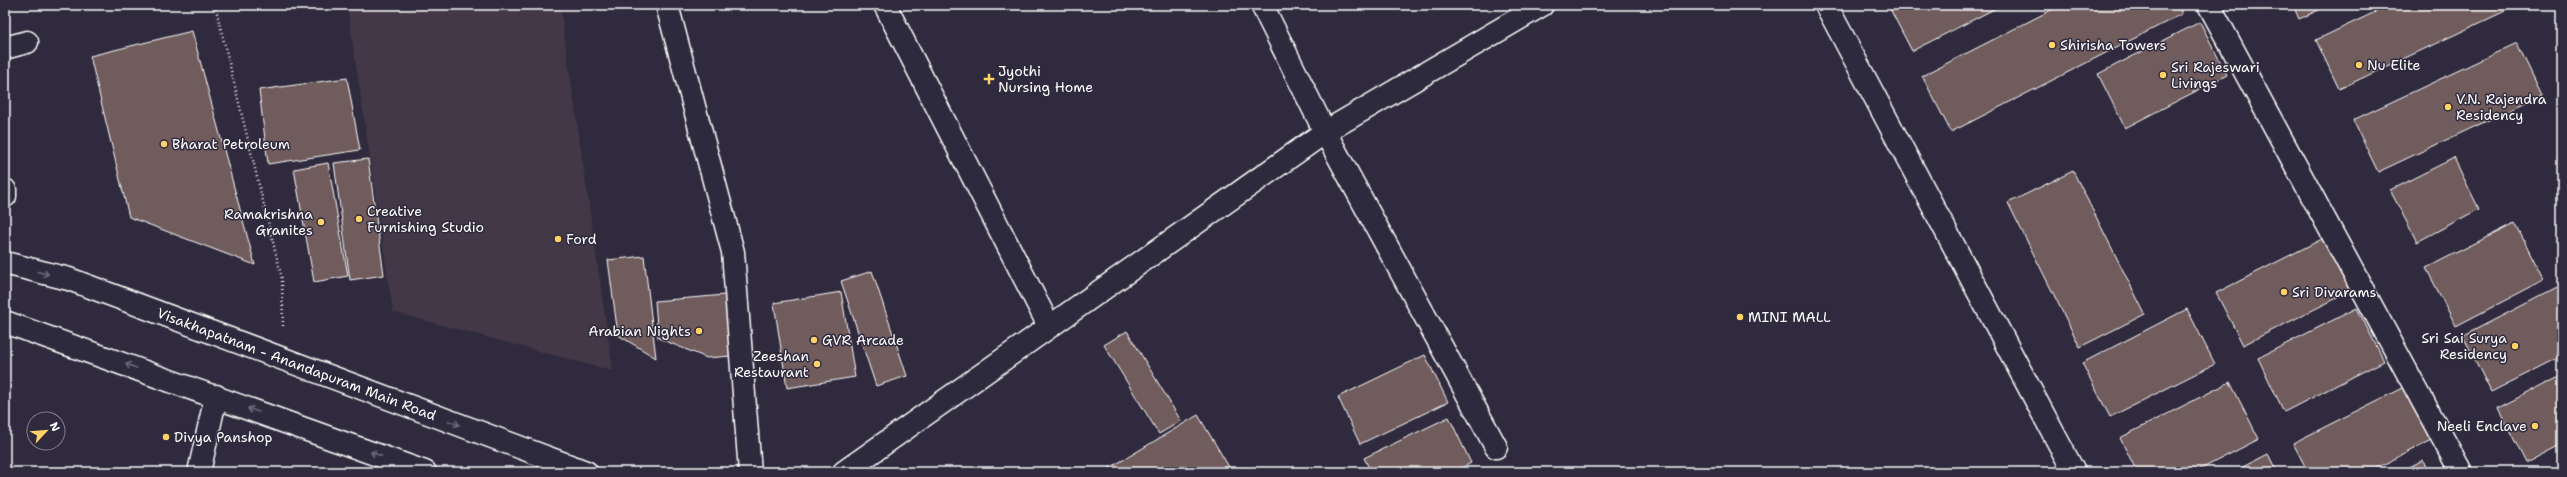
<svg xmlns="http://www.w3.org/2000/svg" width="2567" height="477" font-family="'Shantell Sans',sans-serif">
<style>
.built{fill:#423947}
.building{fill:#705c5d;stroke:#fff}
.lines{fill:none;stroke-linecap:round;stroke-linejoin:round}
.street-casing{stroke:#fff;stroke-width:25}
.secondary-casing{stroke:#fff;stroke-width:25}
.primary-casing{stroke:#fff;stroke-width:25}
.path{stroke:#fff;stroke-width:2.5;stroke-dasharray:1 3;stroke-linecap:butt}
.street{stroke:#2f2a3d;stroke-width:22}
.secondary{stroke:#2f2a3d;stroke-width:22}
.primary{stroke:#2f2a3d;stroke-width:22}
.oneway{stroke:#6d6a77}
.poi-dot{fill:#ffd166;stroke:#2f2a3d;stroke-width:1.5}
.labels{text-anchor:middle;dominant-baseline:central;stroke-width:3;stroke-linejoin:round;paint-order:stroke}
.poi-label{font-size:14px;fill:#fff;stroke:#2f2a3d;text-anchor:start}
.street-label{font-size:14px;fill:#fff;stroke:#2f2a3d}
</style>
<rect width="100%" height="100%" fill="#2f2a3d"/>
<filter id="ink" filterUnits="userSpaceOnUse"><feTurbulence type="fractalNoise" baseFrequency=".025" numOctaves="2"/><feDisplacementMap in="SourceGraphic" scale="8" xChannelSelector="R" yChannelSelector="G"/><feConvolveMatrix kernelMatrix="1 2 1 2 8 2 1 2 1" color-interpolation-filters="sRGB"/></filter>
<g filter="url(#ink)">
<path class="built" d="M347,5H560L613,371L393,312Z"/>
<path class="building" d="M1888,5H2002L1912,51Z
M2061,5H2178L2182,14L1951,132L1922,76Z
M2293,5H2330L2299,19Z
M2390,5H2518L2339,89L2316,40Z
M2200,22L2227,75L2125,128L2098,74Z
M192,31L255,265L129,217L90,56Z
M2517,43L2542,95L2378,172L2353,120Z
M347,78L360,150L268,164L259,90Z
M2454,158L2479,209L2417,242L2390,190Z
M368,159L384,275L350,280L334,163Z
M328,163L348,276L314,282L294,169Z
M2073,171L2145,314L2080,347L2008,203Z
M2515,223L2544,280L2456,326L2426,268Z
M2324,238L2351,291L2243,345L2216,293Z
M644,256L656,358L618,335L608,260Z
M872,271L907,376L876,386L841,281Z
M2562,285V356L2491,392L2463,336Z
M841,292L855,377L787,388L774,303Z
M725,295L731,356L707,358L658,338L655,301Z
M2357,308L2384,361L2284,412L2258,358Z
M2187,309L2215,364L2110,417L2082,363Z
M1127,331L1181,421L1159,434L1104,345Z
M1425,355L1448,402L1360,444L1338,397Z
M2562,375V444L2526,463L2498,408Z
M2230,382L2259,439L2195,472H2137L2120,438Z
M2406,386L2433,439L2369,472H2308L2293,443Z
M1198,415L1232,472H1103Z
M1449,417L1471,463L1453,472H1371L1364,458Z
M2268,454L2277,472H2233Z
M2423,460L2428,472H2400Z"/>
<g class="lines">
<g class="street-casing">
<path id="street" d="M667,5L733,252L750,472
M885,5L1049,326
M1826,5L2074,472
M2209,5L2461,472
M5,48L27,42
M1325,132L1496,447
M5,190V196
M199,472L216,396"/>
</g>
<g class="secondary-casing">
<path id="secondary" d="M1325,132L1542,5
M844,472L1325,132L1262,5"/>
</g>
<g class="primary-casing">
<g id="primary">
<path id="s1" d="M5,263L69,279L586,472"/>
<path d="M5,322L425,472"/>
</g>
</g>
<path class="path" d="M215,5L282,279L283,327"/>
<use href="#street" class="street"/>
<use href="#secondary" class="secondary"/>
<use href="#primary" class="primary"/>
</g>
<defs><path id="oneway-shaft" d="M-6 0H5M1.5-3L5.5 0L1.5 3" fill="none" stroke-width="1.6" stroke-linecap="round" stroke-linejoin="round"/></defs>
<g class="oneway">
<use href="#oneway-shaft" transform="translate(43 273) rotate(14)"/>
<use href="#oneway-shaft" transform="translate(131 366) rotate(-160)"/>
<use href="#oneway-shaft" transform="translate(253 410) rotate(-160)"/>
<use href="#oneway-shaft" transform="translate(454 423) rotate(20)"/>
<use href="#oneway-shaft" transform="translate(376 454) rotate(-160)"/>
</g>
</g>
<g class="poi-dot">
<circle cx="2052" cy="45" r="4"/>
<circle cx="2359" cy="65" r="4"/>
<circle cx="2163" cy="75" r="4"/>
<path d="M987 73h4v4h4v4h-4v4h-4v-4h-4v-4h4z"/>
<circle cx="2448" cy="107" r="4"/>
<circle cx="164" cy="144" r="4"/>
<circle cx="359" cy="219" r="4"/>
<circle cx="321" cy="222" r="4"/>
<circle cx="558" cy="239" r="4"/>
<circle cx="2284" cy="292" r="4"/>
<circle cx="1740" cy="317" r="4"/>
<circle cx="699" cy="331" r="4"/>
<circle cx="814" cy="340" r="4"/>
<circle cx="2515" cy="346" r="4"/>
<circle cx="817" cy="364" r="4"/>
<circle cx="2535" cy="426" r="4"/>
<circle cx="166" cy="437" r="4"/>
</g>
<g class="labels">
<g class="poi-label">
<text x="2060" y="45">Shirisha Towers</text>
<text x="2367" y="65">Nu Elite</text>
<text x="2171" y="67">Sri Rajeswari<tspan x="2171" dy="16">Livings</tspan></text>
<text x="998" y="71">Jyothi<tspan x="998" dy="16">Nursing Home</tspan></text>
<text x="2456" y="99">V.N. Rajendra<tspan x="2456" dy="16">Residency</tspan></text>
<text x="172" y="144">Bharat Petroleum</text>
<text x="367" y="211">Creative<tspan x="367" dy="16">Furnishing Studio</tspan></text>
<text x="313" y="214" text-anchor="end">Ramakrishna<tspan x="313" dy="16">Granites</tspan></text>
<text x="566" y="239">Ford</text>
<text x="2292" y="292">Sri Divarams</text>
<text x="1748" y="317">MINI MALL</text>
<text x="691" y="331" text-anchor="end">Arabian Nights</text>
<text x="2507" y="338" text-anchor="end">Sri Sai Surya<tspan x="2507" dy="16">Residency</tspan></text>
<text x="822" y="340">GVR Arcade</text>
<text x="809" y="356" text-anchor="end">Zeeshan<tspan x="809" dy="16">Restaurant</tspan></text>
<text x="2527" y="426" text-anchor="end">Neeli Enclave</text>
<text x="174" y="437">Divya Panshop</text>
</g>
<g class="street-label">
<text stroke="none"><textPath href="#s1" startOffset="309">Visakhapatnam - Anandapuram Main Road</textPath></text>
</g>
</g>
<rect width="2567" height="477" fill="none" stroke="#2f2a3d" stroke-width="20"/>
<rect x="10" y="10" width="2547" height="457" fill="none" stroke="#fff" stroke-width="1.5" filter="url(#ink)"/>
<g transform="translate(46 431) rotate(64)"><circle r="19" fill="#2f2a3d" stroke="#827f8b"/>
<path d="M0-3L7 15L0 10L-7 15Z" fill="#ffd166"/>
<text y="-6" font-size="11" font-weight="bold" text-anchor="middle" fill="#ffffff">N</text>
</g>
</svg>
